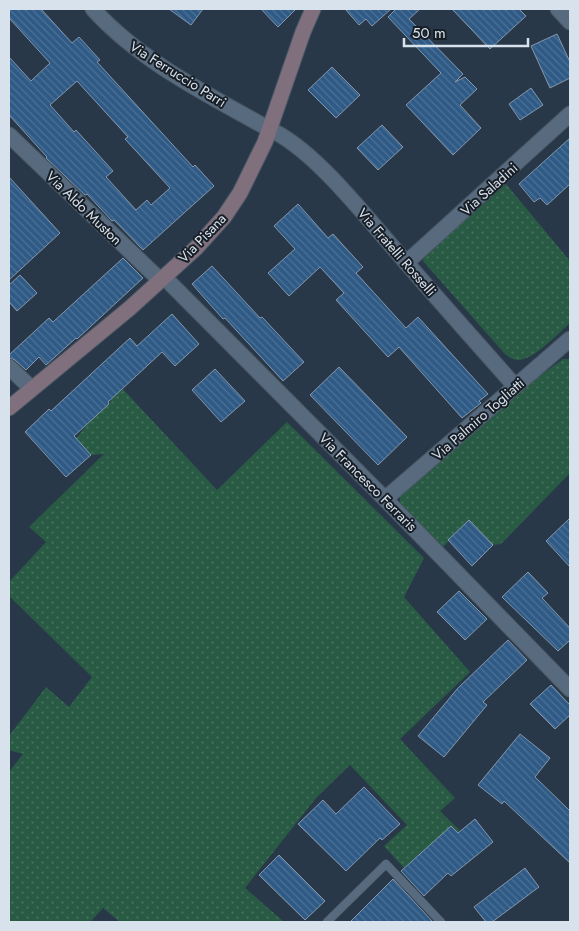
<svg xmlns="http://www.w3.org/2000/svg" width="579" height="931" font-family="Jost,sans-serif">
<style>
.grass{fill:url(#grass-dots)}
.building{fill:url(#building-back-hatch);stroke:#8597ac;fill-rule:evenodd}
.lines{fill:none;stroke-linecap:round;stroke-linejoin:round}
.lane-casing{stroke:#485664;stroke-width:9}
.street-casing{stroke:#485664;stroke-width:17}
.secondary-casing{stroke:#485664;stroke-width:17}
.lane{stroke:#586a7d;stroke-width:8}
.street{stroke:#586a7d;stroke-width:15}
.secondary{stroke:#806f7c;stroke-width:15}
.labels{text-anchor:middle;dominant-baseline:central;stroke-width:4;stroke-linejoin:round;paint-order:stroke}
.street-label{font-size:14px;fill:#d8e2ed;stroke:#171e26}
</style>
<defs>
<pattern id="grass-dots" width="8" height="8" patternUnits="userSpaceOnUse" patternTransform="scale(1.25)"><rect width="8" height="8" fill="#295b44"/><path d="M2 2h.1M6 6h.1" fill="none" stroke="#47725f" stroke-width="1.8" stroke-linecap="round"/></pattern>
<pattern id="building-back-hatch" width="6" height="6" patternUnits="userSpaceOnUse" patternTransform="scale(1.25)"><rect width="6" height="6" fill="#2e5a85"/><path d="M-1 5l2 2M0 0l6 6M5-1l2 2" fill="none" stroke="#4c7197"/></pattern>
</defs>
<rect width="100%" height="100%" fill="#283849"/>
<path class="grass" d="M506,184L570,261V323C559,333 533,360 519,360C513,360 510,358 505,354L423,261L424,256Z
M563,359H570V473L501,544L493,545L469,520L443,547L408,515L400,503V495L538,377Z
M120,386L217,490L287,422L424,558L404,597L470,672L400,739L455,798L440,811L460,831L432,853L424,850L404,868L384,846L407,825L350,765L316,798L245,888L284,922H120L103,908L90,922H9V772L23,754L9,750V736L46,687L69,707L92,677L9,596V582L46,542L29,527L104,454L91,455L76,439L88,423L109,404Z"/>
<path class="building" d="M9,9H41L72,43L79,37L100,60L97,62L193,167L195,165L214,186L143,250L114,220L112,221L87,194L85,195L46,158L47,157L9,115V57L31,81L50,63L9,18ZM77,81L128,137L125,139L170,188L151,205L147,200L136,210L106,177L113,171L76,130L74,132L50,105Z
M169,9H203L191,25Z
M261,9H296L278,27Z
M345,9H391L372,26L366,19L359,25Z
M396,9H420L409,19L463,74L455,82L465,77L477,89L460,105L481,128L453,155L406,105L441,73L388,17Z
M452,9H519L526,16L490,49Z
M557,34L570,62V78L550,88L531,46Z
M332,67L360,95L336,118L308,90Z
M531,88L543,105L520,120L509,104Z
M382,125L403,147L378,170L357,148Z
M570,138V184L547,205L540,198L534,202L519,184Z
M9,177L60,233L9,280Z
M298,204L328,238L333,234L363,267L356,273L406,328L418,317L488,394L479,401L481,403L462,418L399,347L388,357L336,300L344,293L320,267L289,296L268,273L295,249L274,226Z
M123,258L143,278L77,339L76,338L46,365L39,357L26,370L15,360L9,358V355L49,318L53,322Z
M212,266L260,318L262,317L304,362L283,381L225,318L223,319L192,284Z
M20,275L37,293L17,311L9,302V285Z
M172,314L199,344L175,366L162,352L108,402L109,404L74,436L91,455L66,477L25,432L49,409L51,411L130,338L137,346Z
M339,367L407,437L378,465L310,395Z
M215,369L245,401L221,422L192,390Z
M570,518V567L546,541Z
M469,520L493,545L472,566L448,540Z
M528,572L548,593L542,598L570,628V640L558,651L502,597Z
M459,591L487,619L465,640L437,612Z
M508,640L527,660L483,702L487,705L444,757L418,736L458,688Z
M551,685L570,705V715L555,729L530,704Z
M520,734L550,758L535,777L570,811V863L504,801L502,804L478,785Z
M364,787L400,824L382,840L380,838L346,871L298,824L323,800L336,814Z
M475,819L493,842L451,876L448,873L424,896L401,871L451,826L458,833Z
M279,855L325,901L305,920L259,875Z
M525,868L539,887L492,922H486L474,907Z
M393,879L433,922H350Z"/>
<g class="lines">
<g class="lane-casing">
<path id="lane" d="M327,922L386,864L441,922"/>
</g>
<g class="street-casing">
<path id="street" d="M93,9C141,62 207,94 269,129C314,149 364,215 397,252C436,297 476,342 515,386
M558,9L570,22
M9,135L160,280
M406,263L570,114
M164,277L385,499L570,689
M9,367L31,388
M385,499L570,339"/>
</g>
<g class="secondary-casing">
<path id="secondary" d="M9,408L130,308L196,248L224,217L240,193L265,142L303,32L313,9"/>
</g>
<use href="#lane" class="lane"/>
<use href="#street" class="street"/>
<use href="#secondary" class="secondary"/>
</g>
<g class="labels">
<g class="street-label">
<text transform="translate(178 74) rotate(32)">Via Ferruccio Parri</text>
<text transform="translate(489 189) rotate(-42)">Via Saladini</text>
<text transform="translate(84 208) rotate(44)">Via Aldo Muston</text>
<text transform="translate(202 238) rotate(-46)">Via Pisana</text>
<text transform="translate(397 252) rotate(49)">Via Fratelli Rosselli</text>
<text transform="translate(478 419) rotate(-41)">Via Palmiro Togliatti</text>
<text transform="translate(368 482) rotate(45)">Via Francesco Ferraris</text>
</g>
</g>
<rect width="579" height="931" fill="none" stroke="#d8e2ed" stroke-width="20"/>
<path d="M404 38v8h124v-8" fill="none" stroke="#d8e2ed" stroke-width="2.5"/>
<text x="412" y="38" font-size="15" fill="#d8e2ed" stroke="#171e26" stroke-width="4" paint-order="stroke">50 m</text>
</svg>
